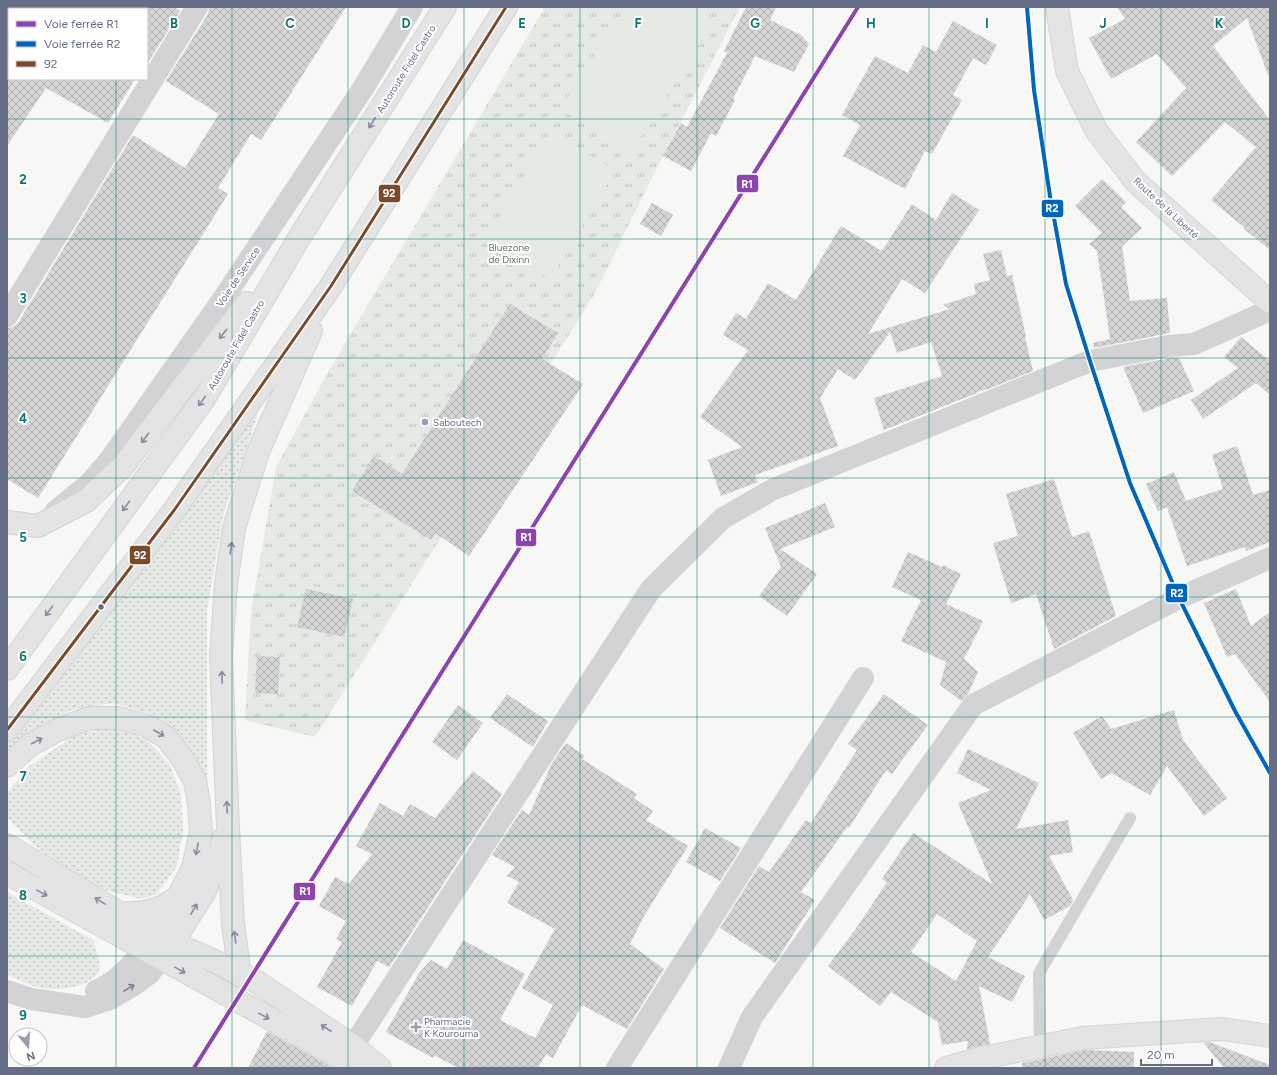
<svg xmlns="http://www.w3.org/2000/svg" width="1277" height="1075" font-family="Figtree,sans-serif">
<style>
.grass{fill:url(#grass-dots)}
.park{fill:url(#park-tufts)}
.pitch{fill:#e5eae4}
.building{fill:url(#building-cross-hatch);fill-rule:evenodd}
.lines{fill:none;stroke-linecap:round;stroke-linejoin:round}
.secondary-casing{stroke:#d4d5d6;stroke-width:24}
.trunk-casing{stroke:#d2d3d4;stroke-width:24}
.service{stroke:#d3d3d5;stroke-width:12}
.minor{stroke:#d3d3d5;stroke-width:22}
.tertiary{stroke:#d3d3d5;stroke-width:22}
.secondary{stroke:#e4e4e5;stroke-width:22}
.trunk{stroke:#e4e4e5;stroke-width:22}
.rail{stroke:#c9c9cb;stroke-width:3;stroke-dasharray:6 3;stroke-linecap:butt}
.bus-1-casing{stroke:#fff;stroke-width:6}
.bus-1{stroke:#7a4b2a;stroke-width:3}
.rail-1-casing{stroke:#fff;stroke-width:7}
.rail-2-casing{stroke:#fff;stroke-width:7}
.rail-1{stroke:#8e44ad;stroke-width:4}
.rail-2{stroke:#0065bd;stroke-width:4}
.oneway{stroke:#868c9e}
.oneway2{stroke:#767d93}
.grid{fill:none;stroke:#0f766e;stroke-width:1;stroke-opacity:0.55}
.poi-dot{fill:#999eae;stroke:#fff;stroke-width:1.5}
.bus-dot{fill:#666e87;stroke:#fff;stroke-width:1.5}
.labels{text-anchor:middle;dominant-baseline:central;stroke-width:4;stroke-linejoin:round;paint-order:stroke}
.street-label{font-size:10px;fill:#666e87;stroke:#fff}
.park-label{font-size:10px;fill:#617964;stroke:#fff}
.poi-label{font-size:10px;fill:#666e87;stroke:#fff;text-anchor:start}
.grid-label{font-size:13px;text-anchor:middle;font-weight:bold;fill:#0f766e;stroke:#fff;stroke-width:4;stroke-linejoin:round;paint-order:stroke}
.line-badge{stroke:#fff;stroke-width:1.5}
.badge-label{font-size:11px;text-anchor:middle;font-weight:bold;fill:#fff}
</style>
<defs>
<pattern id="grass-dots" width="8" height="8" patternUnits="userSpaceOnUse"><rect width="8" height="8" fill="#e5eae4"/><path d="M2 2h.1M6 6h.1" fill="none" stroke="#bdc2be" stroke-width="1.8" stroke-linecap="round"/></pattern>
<pattern id="park-tufts" width="24" height="20" patternUnits="userSpaceOnUse"><rect width="24" height="20" fill="#e5eae4"/><path d="M3 7l-1-3M5 7V3M7 7l1-3M15 17l-1-3M17 17v-4M19 17l1-3" fill="none" stroke="#bdc2be"/></pattern>
<pattern id="building-cross-hatch" width="8" height="8" patternUnits="userSpaceOnUse"><rect width="8" height="8" fill="#d5d5d6"/><path d="M0 0l8 8M0 8l8-8" fill="none" stroke="#b1b1b3"/></pattern>
</defs>
<rect width="100%" height="100%" fill="#f7f7f6"/>
<path class="grass" d="M263,396L251,435L223,515L207,611V805L173,729L151,714L113,703L71,710L36,731L7,750V742Z
M122,727L149,742L170,765L181,795L183,831L177,866L157,894L141,899L104,890L66,870L32,843L7,817V793L28,767L80,732Z
M7,892L93,940C95,948 101,960 99,969C94,988 57,991 42,988C30,986 18,979 7,975Z"/>
<path class="park" d="M545,7H740L663,156L594,295L315,737L245,720L251,612L276,467L327,374Z"/>
<path class="pitch" d="M626,7H685L712,24L630,153L560,109Z
M550,132L615,170L550,279L485,241Z"/>
<path class="building" d="M147,7H174L180,11L147,64Z
M209,7H346L261,140L251,134L218,188L228,194L38,498L7,479V328L13,327L18,323L133,135L185,168L219,114L166,81L208,14Z
M746,7H776L770,20L801,35L809,44L794,72L755,56L733,99L735,100L716,136L711,133L691,171L663,156L681,123L687,127L727,53L724,51Z
M1117,7H1270V75H1268L1247,18L1213,46L1270,120V250L1244,229L1245,228L1211,200L1256,147L1225,122L1172,176L1136,142L1186,88L1157,54L1111,79L1089,38L1125,19Z
M953,21L997,45L986,65L973,58L953,95L962,100L932,154L925,151L905,189L843,156L860,125L842,115L875,56L908,73L923,45L936,52Z
M7,79H135L108,123L46,88L7,146Z
M1102,179L1126,202L1121,207L1142,228L1122,246L1130,301L1167,298L1170,333L1094,348L1093,343L1110,339L1097,251L1089,244L1102,233L1075,206Z
M952,193L979,210L925,293L902,279L868,334L950,309L943,305L976,294L974,284L990,280L983,254L1001,250L1007,276L1012,275L1026,336L1025,337L1033,371L988,389L976,392L977,393L884,430L874,398L942,376L931,342L897,353L890,332L855,380L838,369L820,398L838,446L755,475L758,482L721,496L708,460L742,447L700,417L748,350L723,335L736,313L746,319L768,283L796,300L841,226L882,251L912,204L936,220Z
M652,203L673,215L661,236L640,224Z
M510,304L558,333L542,359L583,384L469,556L435,533L431,540L352,491L374,456L402,474Z
M1241,337L1270,361V395L1256,383L1203,419L1191,400L1238,368L1224,357Z
M1170,358H1179L1194,391L1143,413L1123,367Z
M1237,446L1253,495L1270,490V542L1246,551L1245,547L1187,566L1167,507L1158,511L1146,484L1174,472L1186,501L1223,489L1212,455Z
M1054,479L1072,537L1089,531L1116,616L1054,649L1036,594L1011,603L993,543L1018,536L1006,494Z
M825,503L835,527L780,549L817,574L787,616L759,596L781,567L765,528Z
M908,552L942,567L943,565L961,574L946,604L983,621L964,659L978,672L968,694L961,701L940,685L946,662L901,641L921,600L892,587Z
M306,589L353,599L344,637L297,627Z
M1236,589L1251,626L1270,612V702L1235,654L1227,657L1204,603Z
M257,656L280,657L278,694L255,693Z
M507,694L548,721L533,747L490,718Z
M884,694L928,725L892,774L886,770L849,828L847,827L801,892L815,900L775,963L720,928L759,866L769,872L806,820L811,823L857,750L848,744Z
M458,705L483,723L457,760L432,742Z
M1174,710L1183,740L1227,798L1204,816L1167,766L1150,795L1111,773L1101,779L1073,733L1102,716L1111,729Z
M566,743L585,756L582,759L637,794L634,798L653,811L646,820L688,846L644,916L630,944L664,969L627,1029L582,1005L553,1058L546,1054L538,1068H458L434,1055L433,1058L386,1032L419,973L431,960L447,969L463,940L525,974L500,1020L535,1038L553,1005L522,988L555,929L507,903L519,882L507,876L515,867L492,855L522,810L529,815L552,763Z
M968,749L1039,783L1016,829L1068,820L1073,852L1049,856L1073,900L1070,906L1044,920L1030,894L988,957L1025,976L1012,1002L979,986L990,1044L967,1049L968,1041L942,1045L938,1022L891,992L880,1006L828,966L860,923L887,882L882,879L913,833L992,884L958,803L991,790L957,773ZM937,914L977,941L956,981L911,952Z
M473,771L502,794L389,967L377,961L352,1006L317,987L342,942L336,939L346,921L319,906L335,877L349,884L372,854L356,846L380,803L403,816L410,804L435,818Z
M705,828L741,848L720,881L686,862Z
M267,1031L334,1068H248Z
M1209,1042L1270,1065V1068H1224L1204,1043Z
M1085,1050L1134,1052V1068H1022V1063Z"/>
<g class="lines">
<g class="secondary-casing">
<path id="secondary" d="M1057,7L1067,71L1096,130L1135,181L1270,302
M7,845L154,934L221,964L240,975L251,978L353,1046L380,1068
M7,873L345,1060L366,1068
M946,1068L977,1059L1083,1038L1222,1029L1270,1036"/>
</g>
<g class="trunk-casing">
<path id="trunk" d="M7,522L38,526L86,501L124,465L247,303
M7,669L204,399L299,238L445,7
M7,730L175,509L331,286L506,7
M7,766L30,745L58,730L89,718H118L145,725L166,737L182,758L195,781L199,804L201,832L193,868L178,897L162,907L145,912L120,914
M154,934L177,899
M173,942L205,891L224,838
M240,975L233,924L228,829L221,656L226,584L234,528L258,452L311,331"/>
</g>
<path class="service" d="M1040,1046L1039,973L1130,818"/>
<path class="minor" d="M7,316L197,7
M56,511L89,484L109,461L221,302L362,90L412,7
M345,1060L353,1046L651,589L723,518L774,489L1090,361L1168,346L1194,344L1270,310
M617,1068L863,678
M729,1068L752,1017L973,705L1179,598L1270,558"/>
<path class="tertiary" d="M7,991L31,999L85,1007L110,999L134,985L149,974L172,944
M96,991C122,980 139,957 154,934"/>
<use href="#secondary" class="secondary"/>
<use href="#trunk" class="trunk"/>
<path class="rail" d="M1027,7L1034,90L1050,196L1066,284L1090,361L1130,483L1179,598L1235,711L1270,773"/>
<g class="bus-1-casing">
<path id="bus-1" d="M7,730L175,509L331,286L506,7"/>
</g>
<use href="#bus-1" class="bus-1"/>
<g class="rail-1-casing">
<path id="rail-1" d="M194,1068L858,7"/>
</g>
<g class="rail-2-casing">
<path id="rail-2" d="M1027,7L1034,90L1050,196L1066,284L1090,361L1130,483L1179,598L1235,711L1270,773"/>
</g>
<use href="#rail-1" class="rail-1"/>
<use href="#rail-2" class="rail-2"/>
</g>
<defs><path id="oneway-shaft" d="M-6 0H5M1.5-3L5.5 0L1.5 3" fill="none" stroke-width="1.6" stroke-linecap="round" stroke-linejoin="round"/></defs>
<g class="oneway">
<use href="#oneway-shaft" transform="translate(372 123) rotate(122)"/>
<use href="#oneway-shaft" transform="translate(223 334) rotate(128)"/>
<use href="#oneway-shaft" transform="translate(202 401) rotate(125)"/>
<use href="#oneway-shaft" transform="translate(145 438) rotate(127)"/>
<use href="#oneway-shaft" transform="translate(126 506) rotate(126)"/>
<use href="#oneway-shaft" transform="translate(231 548) rotate(-82)"/>
<use href="#oneway-shaft" transform="translate(49 611) rotate(126)"/>
<use href="#oneway-shaft" transform="translate(222 677) rotate(-92)"/>
<use href="#oneway-shaft" transform="translate(159 733) rotate(30)"/>
<use href="#oneway-shaft" transform="translate(37 741) rotate(-28)"/>
<use href="#oneway-shaft" transform="translate(227 807) rotate(-92)"/>
<use href="#oneway-shaft" transform="translate(197 849) rotate(102)"/>
<use href="#oneway-shaft" transform="translate(42 893) rotate(29)"/>
<use href="#oneway-shaft" transform="translate(100 901) rotate(-149)"/>
<use href="#oneway-shaft" transform="translate(194 909) rotate(-59)"/>
<use href="#oneway-shaft" transform="translate(235 937) rotate(-98)"/>
<use href="#oneway-shaft" transform="translate(180 970) rotate(29)"/>
<use href="#oneway-shaft" transform="translate(264 1016) rotate(29)"/>
<use href="#oneway-shaft" transform="translate(326 1028) rotate(-147)"/>
</g>
<use class="oneway2" href="#oneway-shaft" transform="translate(129 988) rotate(-31)"/>
<path class="grid" d="M116,7V9M232,7V1068M348,7V1068M464,7V1068M580,7V1068M697,7V1068M813,7V1068M929,7V1068M1045,7V1068M1161,7V1068M116,79V1068M7,119H1270M7,239H1270M7,358H1270M7,478H1270M7,597H1270M7,717H1270M7,836H1270M7,956H1270"/>
<g class="poi-dot">
<circle cx="425" cy="422" r="4"/>
<path d="M414 1021h4v4h4v4h-4v4h-4v-4h-4v-4h4z"/>
</g>
<circle class="bus-dot" cx="101" cy="607" r="3.5"/>
<g class="labels">
<g class="street-label">
<text transform="translate(406 69) rotate(-58)">Autoroute Fidel Castro</text>
<text transform="translate(1166 208) rotate(43)">Route de la Liberté</text>
<text transform="translate(238 277) rotate(-56)">Voie de Service</text>
<text transform="translate(236 345) rotate(-60)">Autoroute Fidel Castro</text>
</g>
<g class="park-label">
<text x="509" y="247">Bluezone<tspan x="509" dy="12">de Dixinn</tspan></text>
</g>
<g class="poi-label">
<text x="433" y="422">Saboutech</text>
<text x="424" y="1021">Pharmacie<tspan x="424" dy="12">K Kourouma</tspan></text>
</g>
</g>
<g class="grid-label">
<text x="174" y="28">B</text>
<text x="290" y="28">C</text>
<text x="406" y="28">D</text>
<text x="522" y="28">E</text>
<text x="638" y="28">F</text>
<text x="755" y="28">G</text>
<text x="871" y="28">H</text>
<text x="987" y="28">I</text>
<text x="1103" y="28">J</text>
<text x="1219" y="28">K</text>
<text x="23" y="184">2</text>
<text x="23" y="303">3</text>
<text x="23" y="423">4</text>
<text x="23" y="542">5</text>
<text x="23" y="661">6</text>
<text x="23" y="781">7</text>
<text x="23" y="900">8</text>
<text x="23" y="1020">9</text>
</g>
<g class="line-badge">
<rect x="736" y="174" width="23" height="19" rx="4" fill="#8e44ad"/>
<rect x="378" y="184" width="23" height="19" rx="4" fill="#7a4b2a"/>
<rect x="1041" y="199" width="23" height="19" rx="4" fill="#0065bd"/>
<rect x="515" y="528" width="22" height="19" rx="4" fill="#8e44ad"/>
<rect x="129" y="545" width="22" height="20" rx="4" fill="#7a4b2a"/>
<rect x="1165" y="583" width="23" height="20" rx="4" fill="#0065bd"/>
<rect x="293" y="882" width="23" height="19" rx="4" fill="#8e44ad"/>
</g>
<g class="badge-label">
<text x="747" y="188">R1</text>
<text x="389" y="197">92</text>
<text x="1052" y="212">R2</text>
<text x="526" y="541">R1</text>
<text x="140" y="559">92</text>
<text x="1177" y="597">R2</text>
<text x="305" y="895">R1</text>
</g>
<rect width="1277" height="1075" fill="none" stroke="#666e87" stroke-width="16"/>
<rect x="8" y="8" width="140" height="72" fill="#ffffff" stroke="#c2c5cf"/>
<rect x="16" y="21" width="20" height="6" fill="#8e44ad" stroke="#c2c5cf"/>
<text x="44" y="28" font-size="12" fill="#666e87">Voie ferrée R1</text>
<rect x="16" y="41" width="20" height="6" fill="#0065bd" stroke="#c2c5cf"/>
<text x="44" y="48" font-size="12" fill="#666e87">Voie ferrée R2</text>
<rect x="16" y="61" width="20" height="6" fill="#7a4b2a" stroke="#c2c5cf"/>
<text x="44" y="68" font-size="12" fill="#666e87">92</text>
<g transform="translate(28 1047) rotate(163)"><circle r="19" fill="#ffffff" stroke="#c2c5cf"/>
<path d="M0-3L7 15L0 10L-7 15Z" fill="#999eae"/>
<text y="-6" font-size="11" font-weight="bold" text-anchor="middle" fill="#666e87">N</text>
</g>
<path d="M1141 1059v6h71v-6" fill="none" stroke="#666e87" stroke-width="2"/>
<text x="1147" y="1059" font-size="12" fill="#666e87" stroke="#ffffff" stroke-width="3" paint-order="stroke">20 m</text>
</svg>
